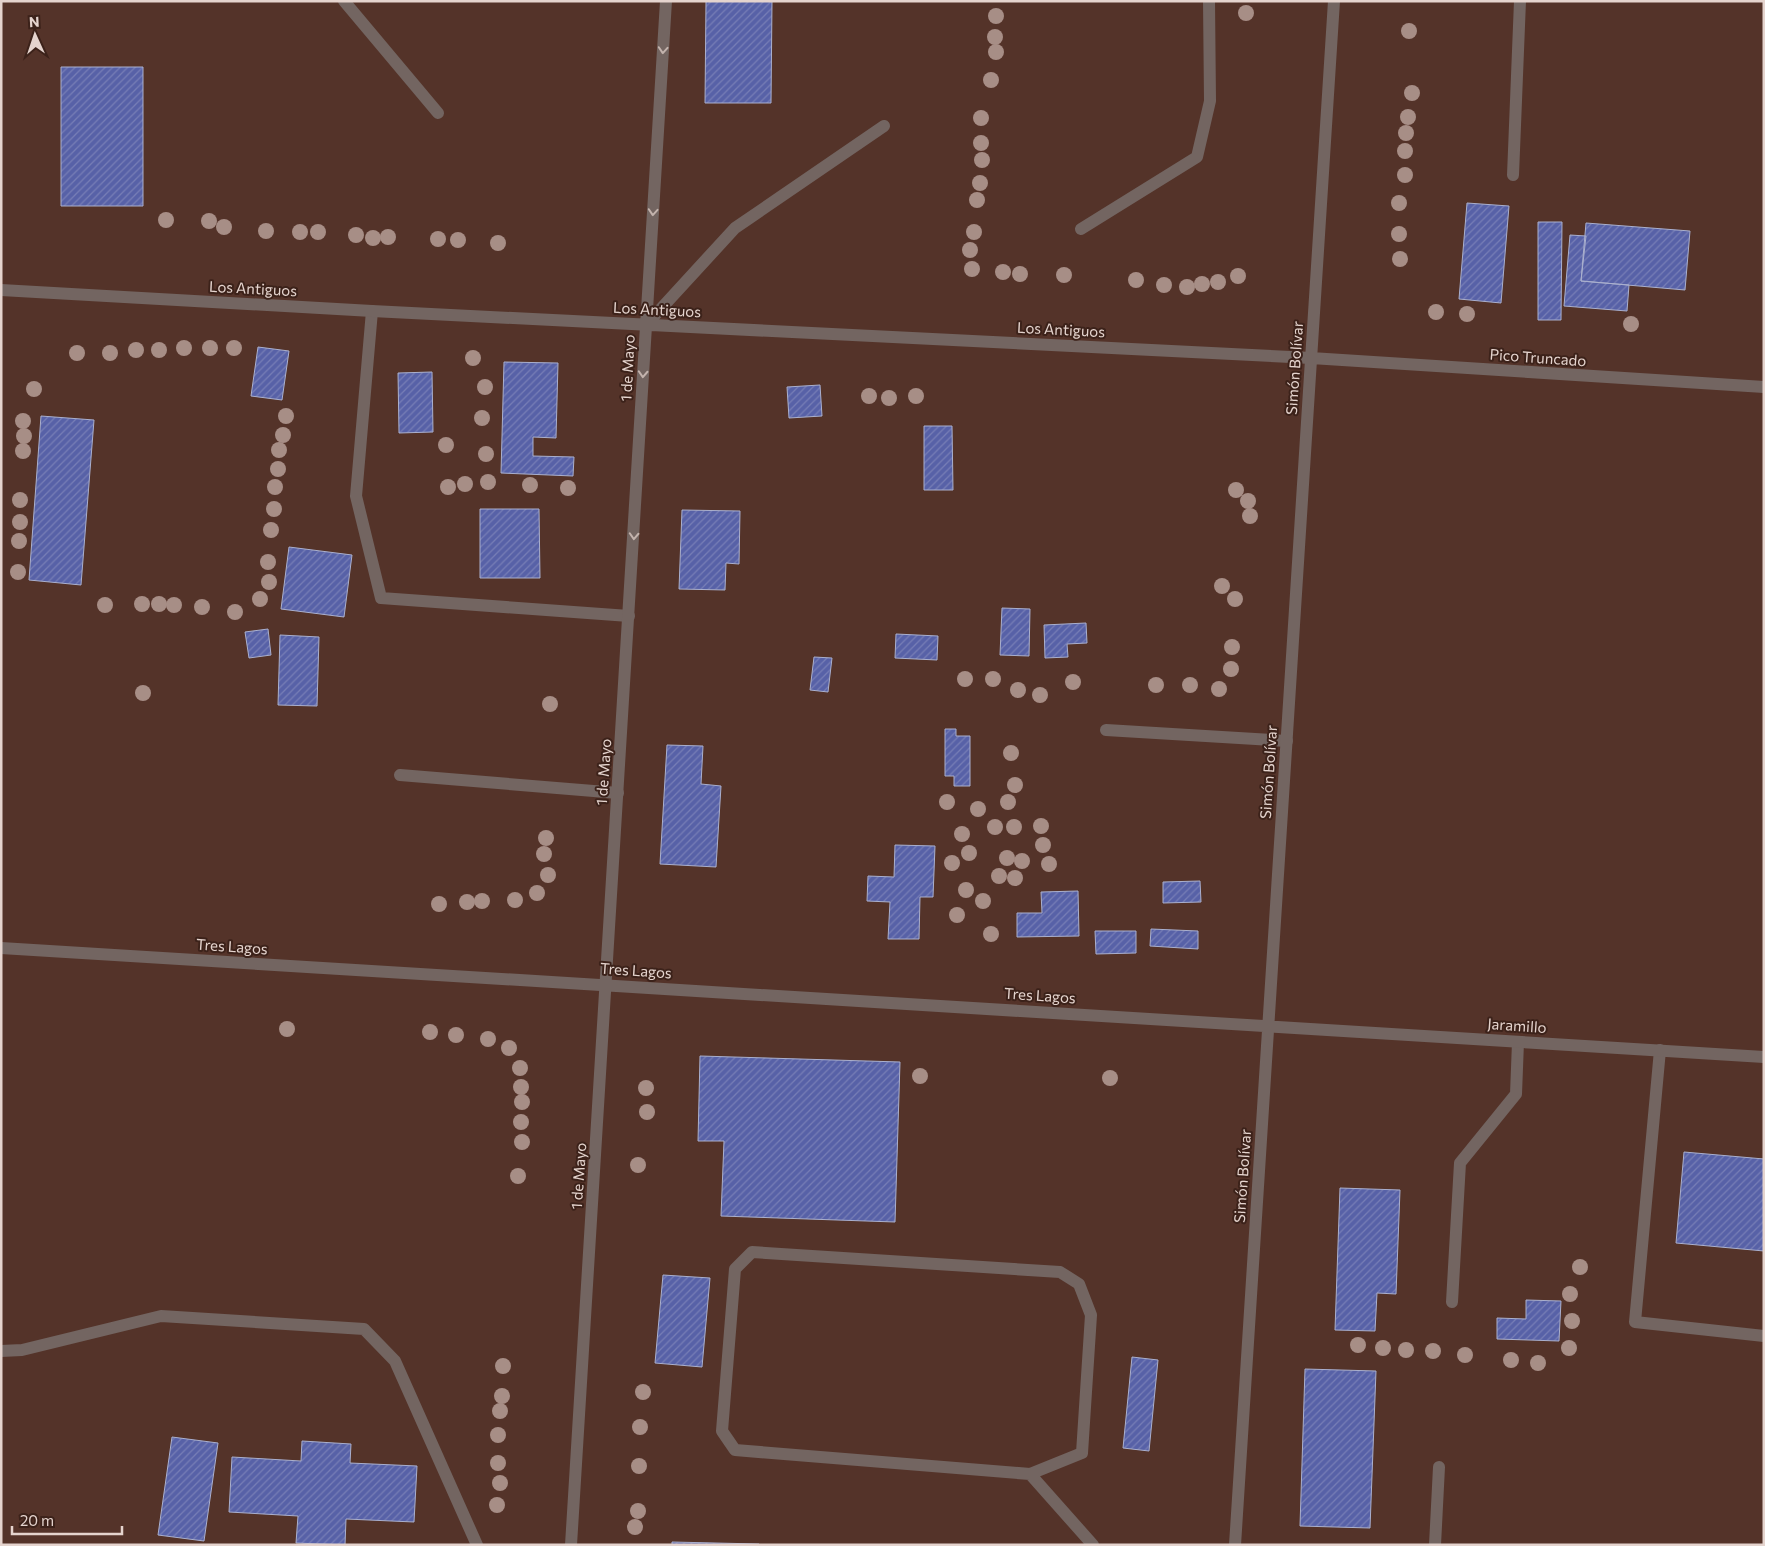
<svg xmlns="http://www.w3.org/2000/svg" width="1765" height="1546" font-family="Commissioner,sans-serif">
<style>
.built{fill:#543329}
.building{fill:url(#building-hatch);stroke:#aab0ce}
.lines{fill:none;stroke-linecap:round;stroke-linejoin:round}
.lane{stroke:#736561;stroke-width:12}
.street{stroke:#736561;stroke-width:12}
.tree{fill:#a78e86}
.oneway{stroke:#c3b3ad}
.labels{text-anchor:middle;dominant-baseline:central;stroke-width:4;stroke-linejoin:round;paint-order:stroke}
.street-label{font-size:15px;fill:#e5d4ce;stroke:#3c221a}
</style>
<defs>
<pattern id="building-hatch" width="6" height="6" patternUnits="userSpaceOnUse" patternTransform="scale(1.25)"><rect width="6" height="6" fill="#5761a7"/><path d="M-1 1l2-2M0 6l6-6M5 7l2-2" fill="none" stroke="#777eb6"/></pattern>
</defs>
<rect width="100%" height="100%" fill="#462c24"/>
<path class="built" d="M1,1H1764V1545H1Z"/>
<path class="building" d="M706,1H772L771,103H705Z
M61,67H143V206H61Z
M1467,203L1509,206L1501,303L1459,299Z
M1538,222H1562L1561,320H1538Z
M1586,223L1690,231L1685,290L1581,281Z
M1570,235L1586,236L1581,281L1629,285L1627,311L1564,306Z
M258,347L289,351L282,400L251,396Z
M504,362L558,363L556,438L533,437V456L574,457L573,476L501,473Z
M432,372L433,432L399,433L398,373Z
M820,385L822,416L789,418L787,387Z
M41,416L94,420L81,585L29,580Z
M924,426H952L953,490H924Z
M480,509H539L540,578H480Z
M682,510L740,511L739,564L726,563L725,590L679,589Z
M289,547L352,555L344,617L281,609Z
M1002,608L1030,609L1029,656L1000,655Z
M1086,623L1087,643L1067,644L1068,657L1045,658L1044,625Z
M268,629L271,655L249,658L245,632Z
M896,634L938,636L937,660L895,658Z
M280,635L319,637L317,706L278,705Z
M814,657L832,658L828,692L810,690Z
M945,729H956V736H970V786H954V776H945Z
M667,745L703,746L701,784L721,786L716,867L660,864Z
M895,845L935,846L933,897H920L919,939H888L890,902L867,901L868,876L894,877Z
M1200,881L1201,902L1163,903V882Z
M1078,891L1079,936L1017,937V913H1042L1041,892Z
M1151,929L1198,931V949L1150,946Z
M1095,931H1136V953L1096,954Z
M700,1056L900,1062L895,1222L721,1216L724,1141H698Z
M1684,1152L1764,1159V1251L1676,1243Z
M1340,1188L1400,1190L1396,1294L1377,1293L1375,1331L1335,1330Z
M663,1275L710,1278L702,1367L655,1363Z
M1526,1300L1561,1301L1559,1341L1497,1339V1318L1526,1319Z
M1132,1357L1158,1360L1149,1451L1123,1448Z
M1305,1369L1376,1371L1370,1528L1300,1526Z
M172,1437L218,1443L204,1541L158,1535Z
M302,1441L351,1444L350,1463L417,1466L414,1522L346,1519L345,1545L296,1543L298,1516L229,1512L232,1457L301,1461Z
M672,1542L759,1544V1545H672Z"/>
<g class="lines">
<path class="lane" d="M344,1L438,113
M1513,175L1520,1
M1081,229L1197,157L1210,101L1209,1
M372,311L356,496L381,598L629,616
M646,325L735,228L884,126
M1106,730L1287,741
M400,775L618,793
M1660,1050L1635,1322L1764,1336
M1452,1302L1460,1163L1516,1094L1518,1042
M1,1351L22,1350L161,1316L364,1329L395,1361L477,1545
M1030,1474L1082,1453L1091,1315L1079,1284L1060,1272L752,1252L735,1269L722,1431L735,1450L1030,1474L1093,1545
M1435,1545L1439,1467"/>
<path class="street" d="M1,290L372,311L1311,358L1764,387
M1,948L1764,1057
M571,1545L666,1
M1235,1545L1334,1"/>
</g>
<g class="tree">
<circle cx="1246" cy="13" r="8"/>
<circle cx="996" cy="16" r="8"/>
<circle cx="1409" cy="31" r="8"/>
<circle cx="995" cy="37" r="8"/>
<circle cx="996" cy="52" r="8"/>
<circle cx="991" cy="80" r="8"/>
<circle cx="1412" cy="93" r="8"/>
<circle cx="1408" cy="117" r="8"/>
<circle cx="981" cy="118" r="8"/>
<circle cx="1406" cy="133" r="8"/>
<circle cx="981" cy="143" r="8"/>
<circle cx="1405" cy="151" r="8"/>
<circle cx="982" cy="160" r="8"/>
<circle cx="1405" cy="175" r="8"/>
<circle cx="980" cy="183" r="8"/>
<circle cx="977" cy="200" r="8"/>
<circle cx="1399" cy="203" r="8"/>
<circle cx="166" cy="220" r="8"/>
<circle cx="209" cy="221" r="8"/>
<circle cx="224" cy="227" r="8"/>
<circle cx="266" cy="231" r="8"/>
<circle cx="300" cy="232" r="8"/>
<circle cx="318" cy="232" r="8"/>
<circle cx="974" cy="232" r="8"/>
<circle cx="1399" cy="234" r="8"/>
<circle cx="356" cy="235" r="8"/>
<circle cx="388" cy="237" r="8"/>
<circle cx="373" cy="238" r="8"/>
<circle cx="438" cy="239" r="8"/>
<circle cx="458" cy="240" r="8"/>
<circle cx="498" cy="243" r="8"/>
<circle cx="970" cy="250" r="8"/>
<circle cx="1400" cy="259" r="8"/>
<circle cx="972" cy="269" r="8"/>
<circle cx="1003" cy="272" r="8"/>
<circle cx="1020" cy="274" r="8"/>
<circle cx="1064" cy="275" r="8"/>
<circle cx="1238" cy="276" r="8"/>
<circle cx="1136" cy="280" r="8"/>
<circle cx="1218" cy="282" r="8"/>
<circle cx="1202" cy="284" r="8"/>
<circle cx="1164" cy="285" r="8"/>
<circle cx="1187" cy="287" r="8"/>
<circle cx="1436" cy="312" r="8"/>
<circle cx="1467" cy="314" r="8"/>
<circle cx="1631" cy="324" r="8"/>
<circle cx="184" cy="348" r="8"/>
<circle cx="210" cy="348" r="8"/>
<circle cx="234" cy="348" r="8"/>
<circle cx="136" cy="350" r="8"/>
<circle cx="159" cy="350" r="8"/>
<circle cx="77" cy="353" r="8"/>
<circle cx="110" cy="353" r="8"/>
<circle cx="473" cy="358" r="8"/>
<circle cx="485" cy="387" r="8"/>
<circle cx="34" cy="389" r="8"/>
<circle cx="869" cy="396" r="8"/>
<circle cx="916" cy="396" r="8"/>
<circle cx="889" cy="398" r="8"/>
<circle cx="286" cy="416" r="8"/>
<circle cx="482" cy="418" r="8"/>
<circle cx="23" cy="421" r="8"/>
<circle cx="283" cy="435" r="8"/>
<circle cx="24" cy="436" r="8"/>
<circle cx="446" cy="445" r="8"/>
<circle cx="279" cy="450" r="8"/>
<circle cx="23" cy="451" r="8"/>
<circle cx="486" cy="454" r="8"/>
<circle cx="278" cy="469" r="8"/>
<circle cx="488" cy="482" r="8"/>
<circle cx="465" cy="484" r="8"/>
<circle cx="530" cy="485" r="8"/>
<circle cx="275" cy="487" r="8"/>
<circle cx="448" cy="487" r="8"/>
<circle cx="568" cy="488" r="8"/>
<circle cx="1236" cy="490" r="8"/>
<circle cx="20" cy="500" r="8"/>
<circle cx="1248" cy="501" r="8"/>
<circle cx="274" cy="509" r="8"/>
<circle cx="1250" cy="516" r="8"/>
<circle cx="20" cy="522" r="8"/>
<circle cx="271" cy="530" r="8"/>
<circle cx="19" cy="541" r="8"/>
<circle cx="268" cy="562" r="8"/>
<circle cx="18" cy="572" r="8"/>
<circle cx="269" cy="582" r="8"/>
<circle cx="1222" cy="586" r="8"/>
<circle cx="260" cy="599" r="8"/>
<circle cx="1235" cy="599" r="8"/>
<circle cx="142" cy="604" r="8"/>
<circle cx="159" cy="604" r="8"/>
<circle cx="105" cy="605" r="8"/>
<circle cx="174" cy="605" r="8"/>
<circle cx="202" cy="607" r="8"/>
<circle cx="235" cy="612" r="8"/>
<circle cx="1232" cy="647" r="8"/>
<circle cx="1231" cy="669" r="8"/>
<circle cx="965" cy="679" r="8"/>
<circle cx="993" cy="679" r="8"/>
<circle cx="1073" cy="682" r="8"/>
<circle cx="1156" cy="685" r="8"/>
<circle cx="1190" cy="685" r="8"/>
<circle cx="1219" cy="689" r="8"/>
<circle cx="1018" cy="690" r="8"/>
<circle cx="143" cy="693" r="8"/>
<circle cx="1040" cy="695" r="8"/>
<circle cx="550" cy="704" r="8"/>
<circle cx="1011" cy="753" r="8"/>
<circle cx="1015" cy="785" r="8"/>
<circle cx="947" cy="802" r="8"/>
<circle cx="1008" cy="802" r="8"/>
<circle cx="978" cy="809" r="8"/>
<circle cx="1041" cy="826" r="8"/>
<circle cx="995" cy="827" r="8"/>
<circle cx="1014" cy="827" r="8"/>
<circle cx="962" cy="834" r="8"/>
<circle cx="546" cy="838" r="8"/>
<circle cx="1043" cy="845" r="8"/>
<circle cx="969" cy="853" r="8"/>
<circle cx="544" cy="854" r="8"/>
<circle cx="1007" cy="858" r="8"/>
<circle cx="1022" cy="861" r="8"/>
<circle cx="952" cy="863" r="8"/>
<circle cx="1049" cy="864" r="8"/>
<circle cx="548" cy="875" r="8"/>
<circle cx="999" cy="876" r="8"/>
<circle cx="1015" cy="878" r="8"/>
<circle cx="966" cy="890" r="8"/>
<circle cx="537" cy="893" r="8"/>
<circle cx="515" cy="900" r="8"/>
<circle cx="482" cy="901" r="8"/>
<circle cx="983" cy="901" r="8"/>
<circle cx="467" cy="902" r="8"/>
<circle cx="439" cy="904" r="8"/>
<circle cx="957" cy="915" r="8"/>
<circle cx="991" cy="934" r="8"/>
<circle cx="287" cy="1029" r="8"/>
<circle cx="430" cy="1032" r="8"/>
<circle cx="456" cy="1035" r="8"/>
<circle cx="488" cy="1039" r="8"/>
<circle cx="509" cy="1048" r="8"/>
<circle cx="520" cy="1068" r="8"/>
<circle cx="920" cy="1076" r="8"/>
<circle cx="1110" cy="1078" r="8"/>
<circle cx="521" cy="1087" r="8"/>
<circle cx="646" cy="1088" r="8"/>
<circle cx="522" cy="1102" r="8"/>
<circle cx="647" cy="1112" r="8"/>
<circle cx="521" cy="1122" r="8"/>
<circle cx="522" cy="1142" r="8"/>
<circle cx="638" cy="1165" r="8"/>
<circle cx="518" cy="1176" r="8"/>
<circle cx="1580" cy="1267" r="8"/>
<circle cx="1570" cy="1294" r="8"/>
<circle cx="1572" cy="1321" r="8"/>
<circle cx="1358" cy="1345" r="8"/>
<circle cx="1383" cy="1348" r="8"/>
<circle cx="1569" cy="1348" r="8"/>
<circle cx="1406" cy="1350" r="8"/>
<circle cx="1433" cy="1351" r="8"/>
<circle cx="1465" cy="1355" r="8"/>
<circle cx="1511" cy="1360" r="8"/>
<circle cx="1538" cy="1363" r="8"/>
<circle cx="503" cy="1366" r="8"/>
<circle cx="643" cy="1392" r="8"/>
<circle cx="502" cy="1396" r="8"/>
<circle cx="500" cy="1411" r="8"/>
<circle cx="640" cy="1427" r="8"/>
<circle cx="498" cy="1435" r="8"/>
<circle cx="498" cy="1463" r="8"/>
<circle cx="639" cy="1466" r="8"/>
<circle cx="500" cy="1483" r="8"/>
<circle cx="497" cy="1505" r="8"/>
<circle cx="638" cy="1511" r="8"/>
<circle cx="635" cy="1527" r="8"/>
</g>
<defs><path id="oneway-chevron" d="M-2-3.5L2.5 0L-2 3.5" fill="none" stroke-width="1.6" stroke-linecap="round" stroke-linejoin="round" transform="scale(1.25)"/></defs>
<g class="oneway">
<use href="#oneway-chevron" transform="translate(663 50) rotate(94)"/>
<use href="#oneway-chevron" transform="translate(653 212) rotate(94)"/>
<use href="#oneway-chevron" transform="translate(643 374) rotate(93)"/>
<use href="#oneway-chevron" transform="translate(634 536) rotate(93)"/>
</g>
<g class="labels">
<g class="street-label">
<text transform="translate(253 288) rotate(3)">Los Antiguos</text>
<text transform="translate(657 309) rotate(3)">Los Antiguos</text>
<text transform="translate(1061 329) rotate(3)">Los Antiguos</text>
<text transform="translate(1538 357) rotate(4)">Pico Truncado</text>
<text transform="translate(627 368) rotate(-87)">1 de Mayo</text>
<text transform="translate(1294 368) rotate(-86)">Simón Bolívar</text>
<text transform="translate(603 772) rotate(-86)">1 de Mayo</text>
<text transform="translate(1268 772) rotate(-86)">Simón Bolívar</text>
<text transform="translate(232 946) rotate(4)">Tres Lagos</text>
<text transform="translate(636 970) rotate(4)">Tres Lagos</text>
<text transform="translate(1040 995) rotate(4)">Tres Lagos</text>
<text transform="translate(1517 1025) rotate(4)">Jaramillo</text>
<text transform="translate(578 1176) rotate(-86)">1 de Mayo</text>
<text transform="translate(1242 1176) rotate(-86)">Simón Bolívar</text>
</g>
</g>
<rect width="1765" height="1546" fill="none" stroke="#e5d4ce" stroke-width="5"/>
<g transform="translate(35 35) rotate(357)" stroke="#3c221a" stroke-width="4" paint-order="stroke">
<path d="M0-4L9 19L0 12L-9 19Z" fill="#e5d4ce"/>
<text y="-8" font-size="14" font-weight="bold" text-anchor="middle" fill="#e5d4ce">N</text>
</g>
<path d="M12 1526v8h110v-8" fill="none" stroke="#e5d4ce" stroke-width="2.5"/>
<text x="20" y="1526" font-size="15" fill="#e5d4ce" stroke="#3c221a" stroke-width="4" paint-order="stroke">20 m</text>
</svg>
